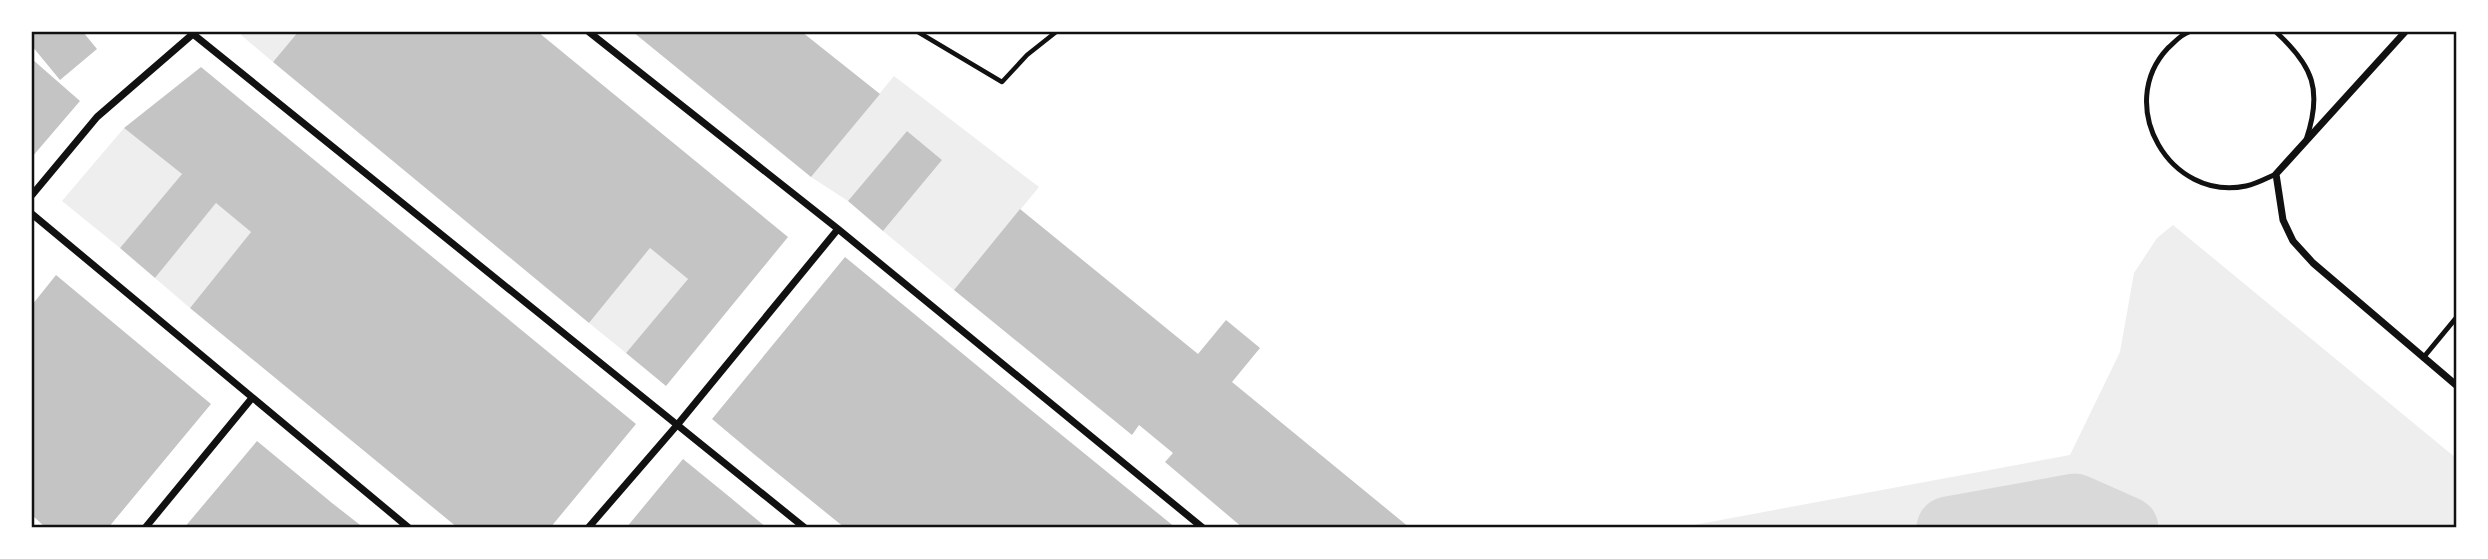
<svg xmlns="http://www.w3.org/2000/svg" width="2488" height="559" font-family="Commissioner,sans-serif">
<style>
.green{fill:#eee}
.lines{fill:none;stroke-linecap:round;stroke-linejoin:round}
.river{stroke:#d9d9d9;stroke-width:63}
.building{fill:#c4c4c4}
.path{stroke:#111;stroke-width:4.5}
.service{stroke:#111;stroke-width:5}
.minor{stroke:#111;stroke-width:7}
.neatline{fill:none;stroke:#111;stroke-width:2.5}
</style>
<rect width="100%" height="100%" fill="#fff"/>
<path class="green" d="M245,32H298L273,62L241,35Z
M894,76L1039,187L954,290L883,231L942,160L907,131L848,201L811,177Z
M124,128L182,174L120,248L62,201Z
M216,203L251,232L190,308L155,278Z
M2173,225L2456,458V527H1683L2070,455L2120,352L2134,273L2157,238Z
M650,248L688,279L626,353L589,323Z"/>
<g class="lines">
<path class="river" d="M1948,528L2075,505L2127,528"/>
</g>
<path class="building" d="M32,32H83L97,49L60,80L32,46Z
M298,32H538L788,237L666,386L626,353L688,279L650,248L589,323L273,62Z
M633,32H802L880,94L811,177Z
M32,59L80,101L32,157Z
M201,67L636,424L550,528H458L190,308L251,232L216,203L155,278L120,248L182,174L124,128Z
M907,131L942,160L883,231L848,201Z
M1020,209L1198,354L1226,320L1260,348L1232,382L1410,528H1243L1165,462L1173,453L1139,425L1132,435L954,290Z
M845,257L1031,410L1176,528H845L755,455L712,419Z
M56,275L211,404L108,528H46L32,515V305Z
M257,441L332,503L364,528H184Z
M683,459L726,494L767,528H626Z"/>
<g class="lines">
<path class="path" d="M918,32L1002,82L1027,55L1056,32"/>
<path class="service" d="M2189,32C2180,35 2175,42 2168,48C2114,105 2170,202 2246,186C2256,184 2267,178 2276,174
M2276,32C2313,66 2323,90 2306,140
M2423,358L2456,318"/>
<path class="minor" d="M589,32L838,229L1203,528
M2405,32L2276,174L2283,220L2293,241L2313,263L2456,385
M193,34L805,528
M32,195L97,117L194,33
M32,214L409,528
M145,528L252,398
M588,528L678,424L838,229"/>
</g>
<rect width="2488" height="559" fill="none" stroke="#ffffff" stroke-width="66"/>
<rect x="33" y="33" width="2422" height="493" class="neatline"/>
</svg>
